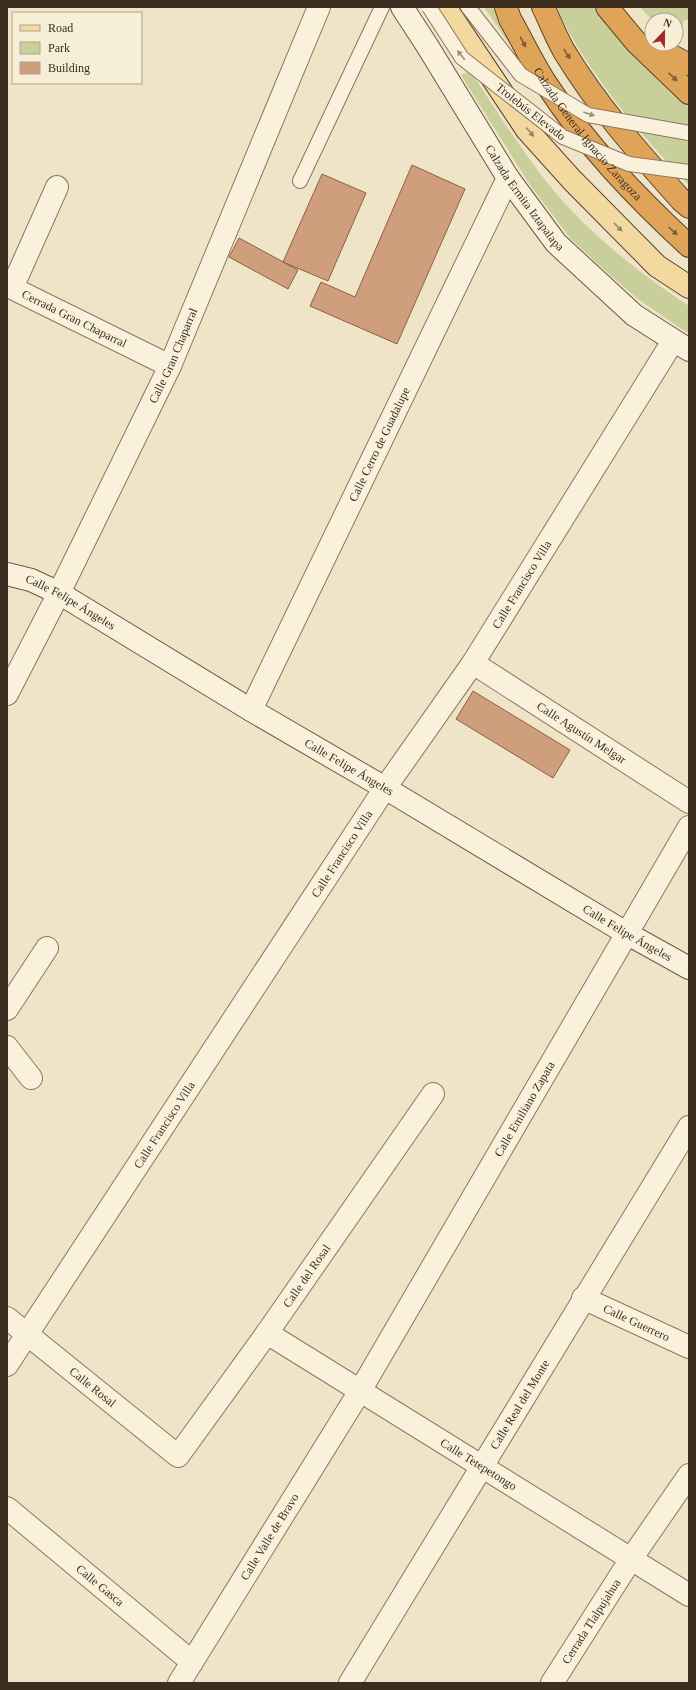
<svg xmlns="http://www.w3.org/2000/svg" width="696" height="1690" font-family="'Times New Roman',serif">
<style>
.green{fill:#c9cf9b}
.building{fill:#cf9f7d;stroke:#8d5f41}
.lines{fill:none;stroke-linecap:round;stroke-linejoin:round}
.lane-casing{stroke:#8d765c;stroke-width:16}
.street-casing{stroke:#8d765c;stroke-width:24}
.secondary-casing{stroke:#6f573f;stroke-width:24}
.primary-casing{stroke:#5b4430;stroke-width:24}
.highway-casing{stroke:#5b4430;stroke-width:24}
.lane{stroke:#faf1dc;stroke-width:14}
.street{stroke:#faf1dc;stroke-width:22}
.secondary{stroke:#faf1dc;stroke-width:22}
.primary{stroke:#f3d9a0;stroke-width:22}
.highway{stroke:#e0a458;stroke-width:22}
.lane-bridge-casing{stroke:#8d765c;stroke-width:16;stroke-linecap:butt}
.lane-bridge{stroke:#faf1dc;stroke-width:14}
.oneway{fill:#7e5d36}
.oneway2{fill:#9c907e}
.oneway3{fill:#988460}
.labels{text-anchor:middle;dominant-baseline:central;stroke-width:3;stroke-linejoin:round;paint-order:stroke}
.street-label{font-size:12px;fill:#3d2e20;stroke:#f7eed8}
</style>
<rect width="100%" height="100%" fill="#f0e4c8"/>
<path class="green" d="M484,7H493L512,48Z
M556,7H592L689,71V185C638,132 588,74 556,7Z
M640,7H689V20H684L677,44L676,20H652Z
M470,71C502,118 532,169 572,211C606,247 647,278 689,306V334L638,299L612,277L571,239L530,185L461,75Z"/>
<path class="building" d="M412,165L465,189L397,344L310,306L321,282L355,297Z
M322,174L366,193L328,281L283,262Z
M239,238L298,270L288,289L229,257Z
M473,691L570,750L553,778L456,719Z"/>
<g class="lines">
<g class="lane-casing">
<path id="lane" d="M300,181L382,7"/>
</g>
<g class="street-casing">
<g id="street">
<path id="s1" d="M57,187L12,288L170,366"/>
<path id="s2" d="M473,663L689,802"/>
<path id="s3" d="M7,694L59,593L170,366L319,7"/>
<path id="s4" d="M251,710L508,178"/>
<path d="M7,1009L47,948"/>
<path d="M7,1047L31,1078"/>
<path id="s5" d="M583,1298L689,1347"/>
<path id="s6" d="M7,1318L178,1456L267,1333L433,1094"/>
<path id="s7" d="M267,1333L689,1595"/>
<path id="s8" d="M7,1365L385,788L473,663L673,341"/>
<path id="s9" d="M7,1508L192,1662"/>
<path id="s10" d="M179,1683L360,1391L689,827"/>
<path id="s11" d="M350,1683L689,1127"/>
<path id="s12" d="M552,1683L631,1559L689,1475"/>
</g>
</g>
<g class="secondary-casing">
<g id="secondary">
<path id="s13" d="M402,7L428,47L508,178L556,243L634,315L689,350"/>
<path id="s14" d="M7,574L31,580L59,593L251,710L385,788L626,933L689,968"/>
</g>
</g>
<g class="primary-casing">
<path id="primary" d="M445,7L527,130L572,180L657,266L689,287"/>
</g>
<g class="highway-casing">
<g id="highway">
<path id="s15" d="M506,7L510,19C522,40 533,64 547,85C586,145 636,197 689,246"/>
<path d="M543,7C550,21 556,37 564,51C597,106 640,154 682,201L689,207"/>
<path d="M607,7L636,42L689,93"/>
<path d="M654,44L661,50L685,63L689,64"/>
</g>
</g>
<use href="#lane" class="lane"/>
<use href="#street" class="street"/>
<use href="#secondary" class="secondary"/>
<use href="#primary" class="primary"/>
<use href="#highway" class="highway"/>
<g class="lane-bridge-casing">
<g id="lane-bridge">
<path id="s16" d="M429,7L462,58L563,137L629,164L689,172"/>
<path d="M468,7L521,75L588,115L689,133"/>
</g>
</g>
<use href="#lane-bridge" class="lane-bridge"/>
</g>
<defs><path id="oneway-solid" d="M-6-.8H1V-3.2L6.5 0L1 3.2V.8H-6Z"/></defs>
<g class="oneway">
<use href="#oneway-solid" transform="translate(523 42) rotate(61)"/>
<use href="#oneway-solid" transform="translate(567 54) rotate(57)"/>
<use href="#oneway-solid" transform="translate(673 77) rotate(43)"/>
<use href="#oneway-solid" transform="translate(673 231) rotate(42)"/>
</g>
<g class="oneway2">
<use href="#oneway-solid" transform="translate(461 55) rotate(-129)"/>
<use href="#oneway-solid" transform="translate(589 114) rotate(19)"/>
</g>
<g class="oneway3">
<use href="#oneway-solid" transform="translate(530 132) rotate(50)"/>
<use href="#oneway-solid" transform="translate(618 227) rotate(45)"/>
</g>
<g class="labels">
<g class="street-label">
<text stroke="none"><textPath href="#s16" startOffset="148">Trolebús Elevado</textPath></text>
<text stroke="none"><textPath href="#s15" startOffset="152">Calzada General Ignacio Zaragoza</textPath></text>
<text stroke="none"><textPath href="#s13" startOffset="227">Calzada Ermita Iztapalapa</textPath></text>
<text stroke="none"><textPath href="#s1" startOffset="180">Cerrada Gran Chaparral</textPath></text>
<text stroke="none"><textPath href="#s3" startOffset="377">Calle Gran Chaparral</textPath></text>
<text stroke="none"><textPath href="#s4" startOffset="295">Calle Cerro de Guadalupe</textPath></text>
<text stroke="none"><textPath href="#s8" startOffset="935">Calle Francisco Villa</textPath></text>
<text stroke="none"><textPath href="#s14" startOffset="70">Calle Felipe Ángeles</textPath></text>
<text stroke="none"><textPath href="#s2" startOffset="129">Calle Agustín Melgar</textPath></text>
<text stroke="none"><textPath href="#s14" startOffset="394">Calle Felipe Ángeles</textPath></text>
<text stroke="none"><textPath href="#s8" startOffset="611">Calle Francisco Villa</textPath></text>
<text stroke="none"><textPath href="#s14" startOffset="718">Calle Felipe Ángeles</textPath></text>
<text stroke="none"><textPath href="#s10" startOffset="670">Calle Emiliano Zapata</textPath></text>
<text stroke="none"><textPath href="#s8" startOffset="287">Calle Francisco Villa</textPath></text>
<text stroke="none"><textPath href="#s6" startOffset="441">Calle del Rosal</textPath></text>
<text stroke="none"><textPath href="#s5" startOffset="59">Calle Guerrero</textPath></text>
<text stroke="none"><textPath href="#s6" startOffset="110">Calle Rosal</textPath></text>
<text stroke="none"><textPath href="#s11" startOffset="326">Calle Real del Monte</textPath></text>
<text stroke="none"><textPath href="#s7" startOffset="249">Calle Tetepetongo</textPath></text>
<text stroke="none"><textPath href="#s10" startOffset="172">Calle Valle de Bravo</textPath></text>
<text stroke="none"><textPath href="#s9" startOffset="121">Calle Gasca</textPath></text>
<text stroke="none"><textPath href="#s12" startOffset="73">Cerrada Tlalpujahua</textPath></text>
</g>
</g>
<rect width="696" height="1690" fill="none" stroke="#3d2e20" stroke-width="16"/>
<rect x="12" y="12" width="130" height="72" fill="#f7eed8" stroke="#ada18e"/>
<rect x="20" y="25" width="20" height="6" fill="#f3d9a0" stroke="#ada18e"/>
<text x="48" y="32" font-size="12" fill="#3d2e20">Road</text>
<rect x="20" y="42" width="20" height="12" fill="#c9cf9b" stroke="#ada18e"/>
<text x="48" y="52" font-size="12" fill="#3d2e20">Park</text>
<rect x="20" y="62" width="20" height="12" fill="#cf9f7d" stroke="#ada18e"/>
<text x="48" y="72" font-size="12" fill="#3d2e20">Building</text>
<g transform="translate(664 32) rotate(22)"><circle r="19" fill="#f7eed8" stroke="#ada18e"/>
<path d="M0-3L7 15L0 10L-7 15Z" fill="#9e2a2b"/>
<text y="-6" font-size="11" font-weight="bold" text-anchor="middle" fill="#3d2e20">N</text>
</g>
</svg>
